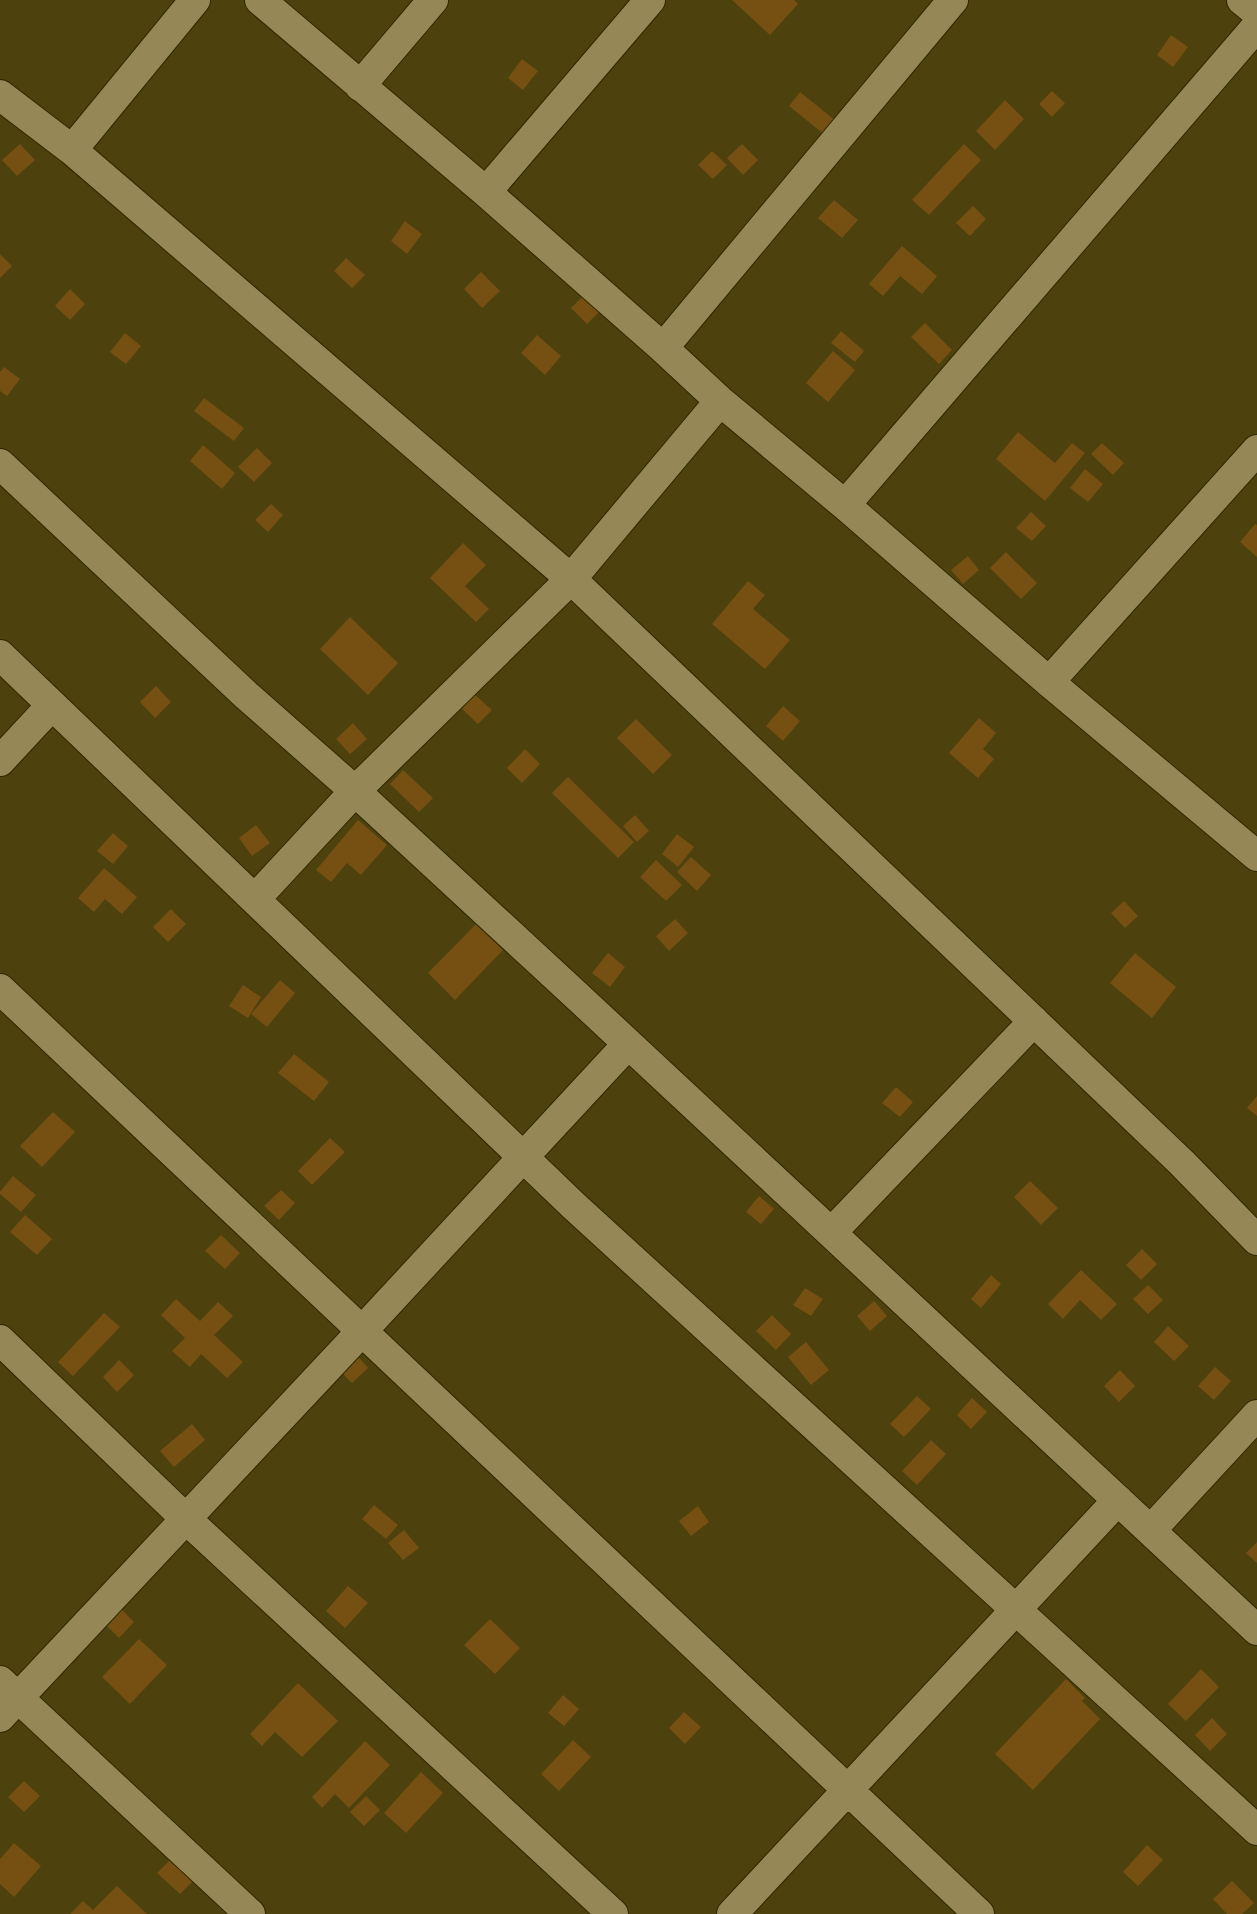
<svg xmlns="http://www.w3.org/2000/svg" width="1257" height="1914" font-family="Barlow,sans-serif">
<style>
.building{fill:#755012}
.lines{fill:none;stroke-linecap:round;stroke-linejoin:round}
.street-casing{stroke:#312701;stroke-width:32}
.street{stroke:#958856;stroke-width:30}
</style>
<rect width="100%" height="100%" fill="#4d410d"/>
<path class="building" d="M732,0H794L798,4L770,35Z
M1171,35L1188,47L1173,67L1157,55Z
M522,59L538,71L523,90L508,78Z
M1052,91L1065,103L1052,117L1039,104Z
M800,92L836,121L825,135L789,106Z
M1005,100L1024,119L995,150L976,131Z
M20,144L35,160L17,176L2,160Z
M742,144L758,160L743,175L727,158Z
M964,144L981,160L929,215L912,200Z
M712,151L727,165L713,179L698,165Z
M834,200L858,220L842,238L818,218Z
M973,206L986,219L970,236L956,223Z
M405,221L422,234L407,254L391,241Z
M902,246L937,276L922,294L900,276L883,296L869,284Z
M0,254L12,266L0,278Z
M346,258L365,275L352,288L334,271Z
M481,272L500,291L482,308L464,289Z
M70,289L85,304L70,320L55,306Z
M589,290L605,306L587,324L571,308Z
M925,323L952,350L939,364L911,337Z
M841,331L864,351L855,362L831,343Z
M125,333L141,346L126,364L110,352Z
M537,335L561,356L545,375L521,353Z
M833,351L855,370L828,402L806,383Z
M4,367L20,379L7,396L0,391V372Z
M204,398L244,428L234,441L194,411Z
M1018,432L1055,463L1072,443L1085,453L1045,501L996,459Z
M1102,443L1124,463L1113,475L1091,454Z
M203,445L235,473L222,489L190,461Z
M257,448L272,463L254,482L238,467Z
M1085,469L1103,484L1088,502L1070,488Z
M271,504L283,515L268,532L255,520Z
M1031,512L1046,526L1032,541L1016,528Z
M1255,524L1257,525V557L1240,542Z
M463,543L486,565L465,586L489,609L476,622L430,578Z
M1006,552L1037,583L1021,599L990,568Z
M968,556L979,570L963,584L951,570Z
M748,581L765,595L753,609L790,640L765,669L712,624Z
M350,617L398,663L368,695L320,649Z
M156,686L171,702L155,718L140,702Z
M475,695L492,710L478,724L462,709Z
M783,706L800,721L783,741L766,726Z
M979,718L996,733L983,749L994,759L978,778L949,753Z
M636,719L672,755L653,774L617,738Z
M353,723L367,739L350,754L336,739Z
M525,749L540,764L522,783L507,768Z
M403,770L433,798L419,812L390,784Z
M568,777L634,842L618,858L552,793Z
M635,815L649,831L637,842L623,826Z
M358,820L387,845L361,875L347,863L331,882L316,870Z
M256,825L270,843L252,856L239,838Z
M113,833L128,846L113,864L97,851Z
M677,834L694,847L678,867L662,854Z
M691,857L711,875L697,891L677,872Z
M656,860L682,885L666,901L640,877Z
M104,868L137,897L122,914L105,899L94,912L78,898Z
M1124,901L1138,916L1125,928L1111,913Z
M171,909L186,924L168,942L153,927Z
M675,919L688,933L669,951L656,936Z
M476,924L503,950L455,1000L428,973Z
M608,953L625,967L610,987L592,973Z
M1135,953L1176,987L1152,1018L1110,983Z
M280,980L295,993L267,1027L251,1014Z
M243,985L261,997L248,1018L229,1006Z
M294,1054L329,1082L314,1101L278,1073Z
M896,1087L913,1102L900,1117L882,1103Z
M1257,1096V1116L1247,1108Z
M53,1112L75,1132L42,1167L20,1146Z
M330,1138L345,1152L312,1185L298,1171Z
M13,1176L36,1195L21,1212L0,1194V1192Z
M1030,1181L1058,1208L1041,1225L1014,1197Z
M281,1190L295,1203L279,1220L264,1206Z
M759,1196L774,1209L761,1224L746,1212Z
M25,1215L52,1239L37,1255L10,1232Z
M221,1235L240,1253L225,1269L205,1251Z
M1142,1249L1157,1264L1141,1280L1126,1265Z
M1081,1270L1117,1304L1101,1320L1080,1300L1063,1319L1048,1304Z
M991,1275L1001,1284L981,1308L971,1299Z
M1148,1285L1163,1300L1148,1314L1133,1299Z
M805,1288L823,1299L811,1316L793,1305Z
M176,1299L200,1321L218,1302L233,1316L214,1335L243,1362L227,1378L201,1354L190,1367L172,1351L185,1338L161,1315Z
M874,1301L887,1316L870,1331L857,1316Z
M104,1313L120,1327L73,1376L58,1362Z
M772,1315L791,1334L776,1350L756,1331Z
M1168,1326L1189,1346L1174,1361L1154,1342Z
M806,1342L829,1370L811,1385L788,1357Z
M354,1352L368,1368L352,1383L337,1368Z
M119,1360L134,1375L117,1392L103,1377Z
M1215,1367L1231,1381L1214,1400L1198,1386Z
M1120,1370L1135,1386L1119,1402L1104,1386Z
M917,1396L931,1409L904,1437L890,1424Z
M972,1398L987,1412L971,1429L957,1415Z
M192,1424L205,1440L174,1467L160,1451Z
M931,1440L946,1454L917,1485L902,1471Z
M374,1505L398,1525L386,1539L362,1519Z
M698,1506L709,1522L691,1536L679,1521Z
M404,1530L419,1548L403,1560L388,1543Z
M1257,1542V1563L1246,1553Z
M348,1586L368,1603L345,1628L326,1611Z
M117,1605L134,1622L119,1638L102,1621Z
M490,1619L520,1648L495,1674L464,1645Z
M139,1639L167,1665L130,1704L102,1677Z
M1201,1669L1219,1687L1186,1721L1168,1704Z
M1066,1679L1085,1698L1082,1701L1100,1719L1033,1790L995,1754Z
M298,1683L338,1721L302,1757L275,1732L262,1746L250,1734Z
M563,1695L579,1709L564,1726L548,1713Z
M684,1712L701,1727L685,1744L669,1728Z
M1212,1718L1227,1734L1210,1751L1195,1735Z
M573,1740L591,1757L559,1791L541,1774Z
M365,1741L390,1765L349,1808L335,1794L322,1808L312,1797Z
M421,1772L443,1793L406,1833L384,1813Z
M24,1781L40,1796L24,1812L8,1797Z
M366,1796L380,1810L364,1826L350,1812Z
M14,1843L41,1866L14,1897L0,1884V1859Z
M1147,1845L1163,1860L1138,1886L1123,1872Z
M171,1859L194,1880L180,1894L157,1873Z
M1232,1881L1254,1903L1242,1914H1227L1213,1899Z
M117,1886L147,1914H70L83,1901L93,1910Z"/>
<g class="lines">
<g class="street-casing">
<path id="street" d="M260,0L486,192L663,348L720,401L845,505L1049,682L1257,856
M1242,0L1257,12
M360,86L433,0
M0,95L72,150L571,579L1182,1163L1257,1240
M72,150L195,0
M486,192L650,0
M663,348L953,0
M0,464L246,695L355,791L577,996L1257,1630
M845,505L1257,26
M0,655L574,1206L1257,1830
M1049,682L1257,450
M0,761L52,705
M255,899L355,791L571,579L720,401
M0,989L979,1914
M831,1233L1034,1021
M0,1340L186,1519L613,1914
M1151,1530L1257,1415
M0,1681L250,1914
M0,1717L362,1331L628,1044
M732,1914L1118,1500"/>
</g>
<use href="#street" class="street"/>
</g>
</svg>
